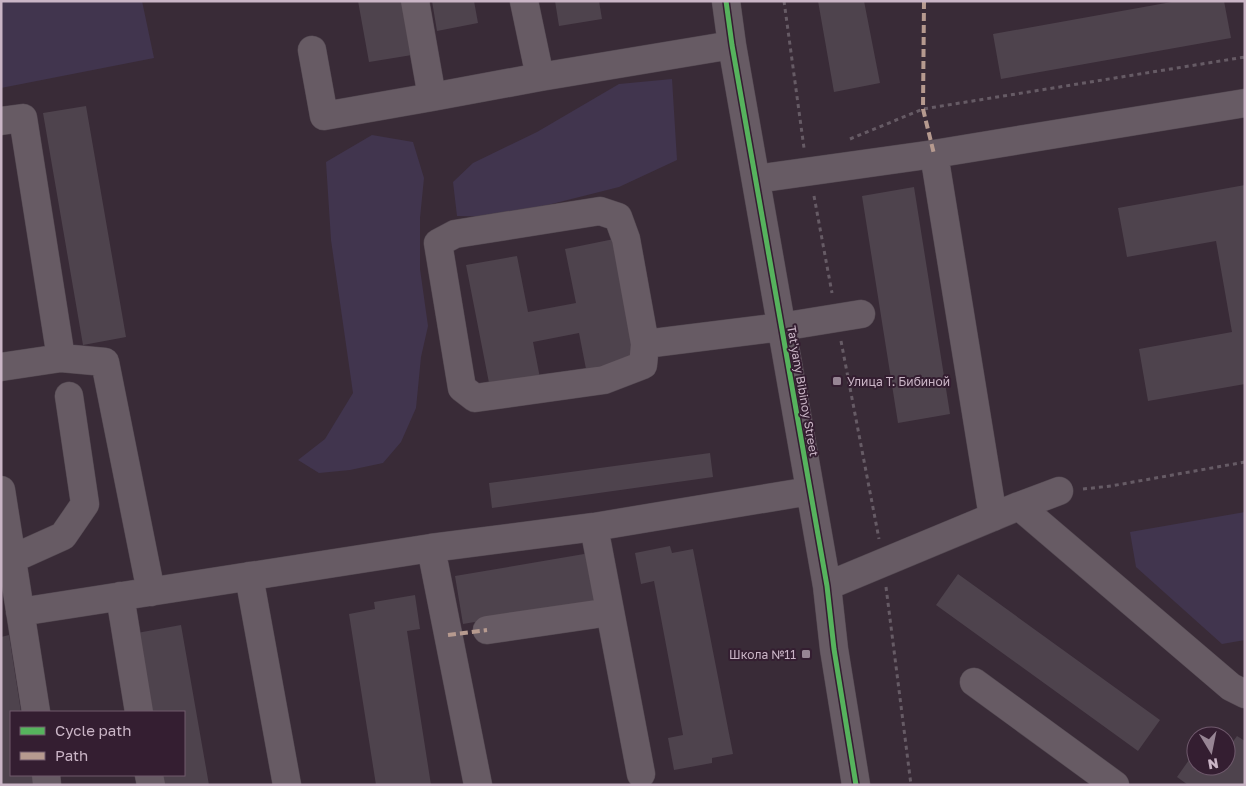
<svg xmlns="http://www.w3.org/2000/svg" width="1246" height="786" font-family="'Golos Text',sans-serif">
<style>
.green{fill:#41354e}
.building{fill:#4e434d}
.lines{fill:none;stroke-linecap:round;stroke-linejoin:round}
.minor-casing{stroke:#524750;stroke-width:29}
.path{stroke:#665b65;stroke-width:3;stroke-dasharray:4 4;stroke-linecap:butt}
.minor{stroke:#675b64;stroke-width:28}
.quiet{stroke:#b69a8f;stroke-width:4;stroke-dasharray:8 4;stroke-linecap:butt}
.cycleway-casing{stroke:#341e31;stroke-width:8}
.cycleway{stroke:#56b35d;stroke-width:5}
.poi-dot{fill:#978594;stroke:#341e31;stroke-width:2}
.labels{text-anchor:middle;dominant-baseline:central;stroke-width:4;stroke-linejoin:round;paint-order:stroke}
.poi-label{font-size:12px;fill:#cab5c6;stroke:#341e31;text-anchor:start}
.street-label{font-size:12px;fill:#cab5c6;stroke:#341e31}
</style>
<rect width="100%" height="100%" fill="#392b37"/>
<path class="green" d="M1,1H142L154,58L1,88Z
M672,79L677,160L619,187L500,217L457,216L453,182L473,163L537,132L619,84Z
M372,135L413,142L424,178L420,218V269L428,326L421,357L416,408L401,442L383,463L350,470L319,473L298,460L325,439L353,393L331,240L326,162Z
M1245,512V640L1222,644L1136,567L1130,532Z"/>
<path class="building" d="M358,1H404L412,55L369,62Z
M432,1H474L478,23L437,31Z
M555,1H599L602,19L559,26Z
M818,1H864L880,83L834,92Z
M1177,1H1224L1231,38L1001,79L993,34Z
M86,106L126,337L83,345L43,113Z
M1245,185V384L1148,401L1139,349L1232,332L1216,241L1127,257L1118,208Z
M914,187L950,414L898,423L862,196Z
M614,239L637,359L586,369L579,333L533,342L540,378L490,388L466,265L517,256L528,312L576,303L565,249Z
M710,453L713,477L492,508L489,483Z
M670,546L672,553L693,549L733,754L712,758V763L674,770L668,738L683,735L654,581L641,584L635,553Z
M590,553L598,601L463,624L455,576Z
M958,574L1160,720L1138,751L936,605Z
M415,595L420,629L407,631L431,785H376L349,614L375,609L374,602Z
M181,625L209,785H164L163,775H184V712H152L137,633Z
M9,635L21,712H11V775H32L33,785H1V637Z
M1237,736L1245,741V785H1188L1177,777L1196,750V766H1226V751Z"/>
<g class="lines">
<g class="minor-casing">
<path id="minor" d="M415,1L432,97
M524,1L540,77
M726,1L732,45L827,586L834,649L856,785
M312,50L324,116L432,97L540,77L732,45
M1,121L23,118L61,358
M934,154L993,517
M756,179L934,154L1245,103
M600,211L618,217L626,239L645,344L643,365L604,380L475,398L462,388L438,243L455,234Z
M645,344L781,327L861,314
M1,367L61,358L105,362L151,592
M1,490L36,712
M1019,506L1059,491
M594,527L641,774
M431,548L478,785
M12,559L63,536L85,504L69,396
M249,576L287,785
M827,586L1019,506L1231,687L1245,694
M120,596L139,712
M20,612L431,548L594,527L810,491
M487,630L610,612
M974,682L1115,785
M46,775L47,785
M149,775L151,785"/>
</g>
<path class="path" d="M784,1L804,148
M850,139L923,109L1245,57
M814,196L832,293
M841,341L879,539
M1083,489L1111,486L1245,462
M886,587L911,785"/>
<use href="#minor" class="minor"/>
<path class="quiet" d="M924,1L923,109L934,154
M448,635L487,630"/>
<g class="cycleway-casing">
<path id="cycleway" d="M726,1L732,45L827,586L834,649L856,785"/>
</g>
<use href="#cycleway" class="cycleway"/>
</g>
<g class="poi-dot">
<rect x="832" y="376" width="10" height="10" rx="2.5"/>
<rect x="801" y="649" width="10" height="10" rx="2.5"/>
</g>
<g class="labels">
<g class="poi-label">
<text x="847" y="381">Улица Т. Бибиной</text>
<text x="796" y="654" text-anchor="end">Школа №11</text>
</g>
<g class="street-label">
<text transform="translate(803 391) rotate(80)">Tat'yany Bibinoy Street</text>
</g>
</g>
<rect width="1246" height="786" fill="none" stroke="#cab5c6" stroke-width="5"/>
<rect x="10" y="711" width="175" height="65" fill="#341e31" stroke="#705a6d"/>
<rect x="20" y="727" width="25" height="8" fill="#56b35d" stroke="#705a6d"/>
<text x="55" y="736" font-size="15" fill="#cab5c6">Cycle path</text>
<rect x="20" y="752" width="25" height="8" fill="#b69a8f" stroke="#705a6d"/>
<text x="55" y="761" font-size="15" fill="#cab5c6">Path</text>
<g transform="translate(1211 751) rotate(170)"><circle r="24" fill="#341e31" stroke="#705a6d"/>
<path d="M0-4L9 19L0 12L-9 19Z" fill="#978594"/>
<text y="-8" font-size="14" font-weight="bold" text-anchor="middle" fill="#cab5c6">N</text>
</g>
</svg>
